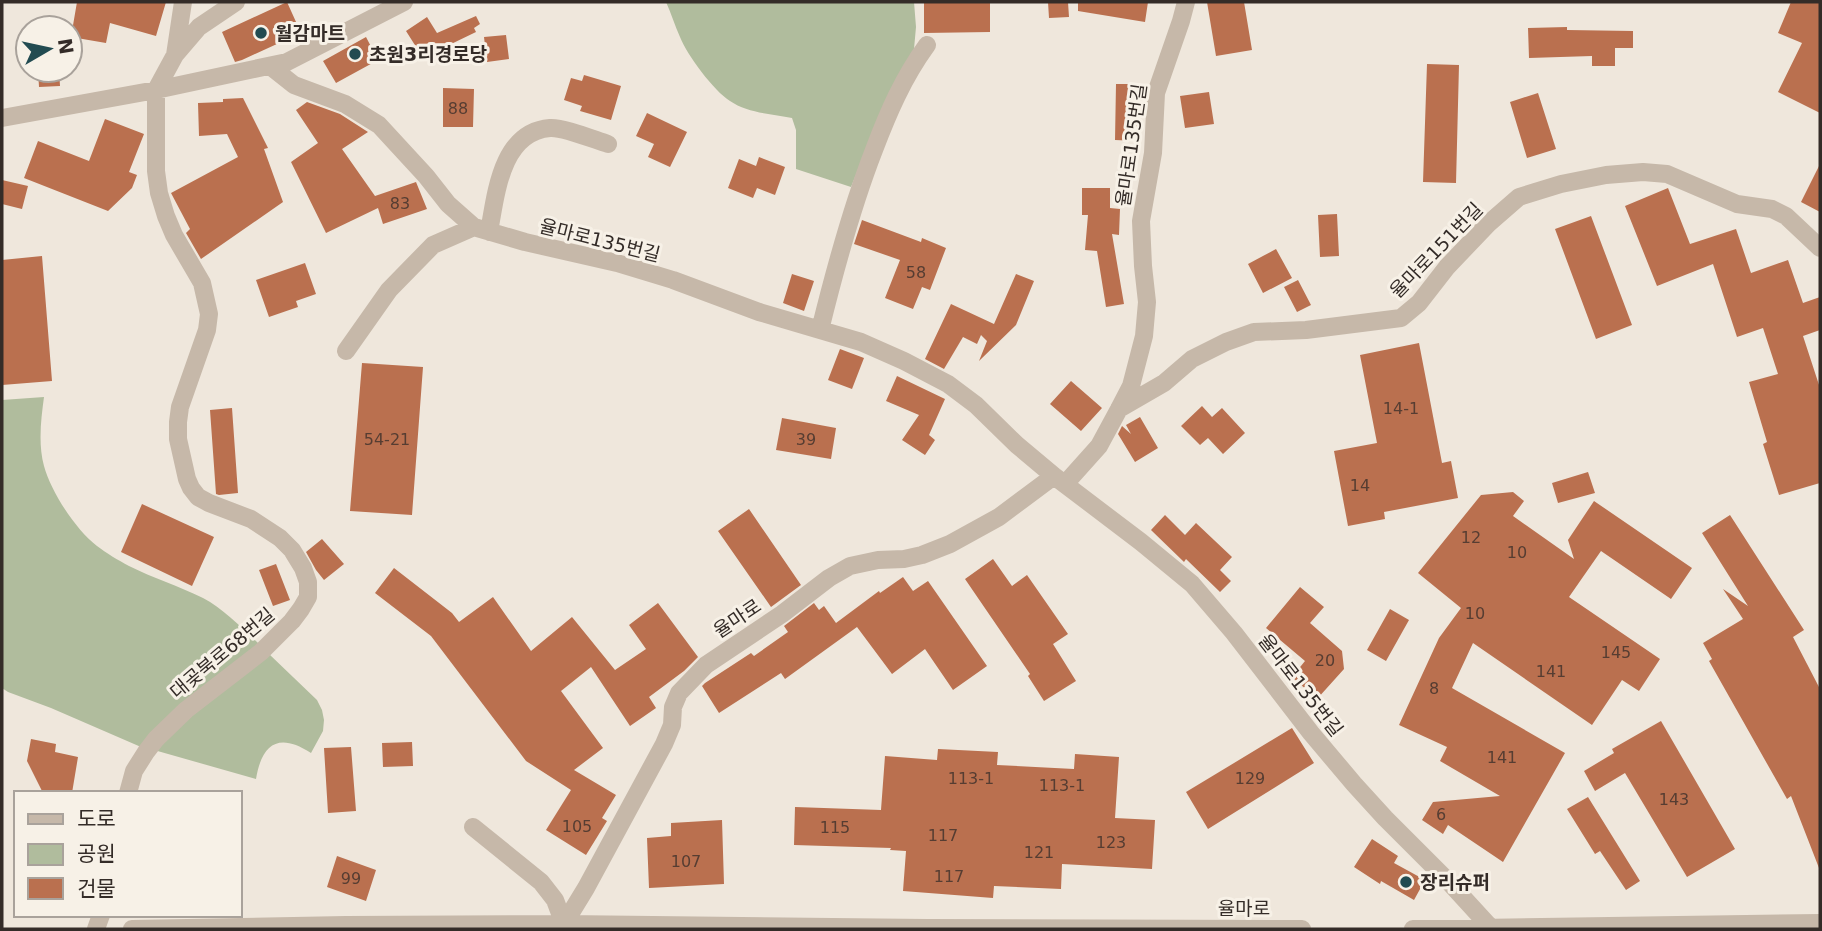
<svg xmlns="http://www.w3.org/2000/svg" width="1822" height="931" font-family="'DejaVu Sans','Noto Sans KR',sans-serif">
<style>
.green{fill:#b0bc9d}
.building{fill:#ba704f}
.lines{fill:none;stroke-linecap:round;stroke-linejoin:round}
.minor{stroke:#c6b8a9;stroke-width:18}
.poi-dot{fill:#224b51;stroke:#f7f1e7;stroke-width:2.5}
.labels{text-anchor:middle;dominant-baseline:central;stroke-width:6;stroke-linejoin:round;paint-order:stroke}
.number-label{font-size:16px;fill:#563d32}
.poi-label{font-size:19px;font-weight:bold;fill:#342c28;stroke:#f7f1e7;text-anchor:start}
.street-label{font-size:19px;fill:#342c28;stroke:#f7f1e7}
</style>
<rect width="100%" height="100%" fill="#efe7dc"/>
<path class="green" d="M666,2H914L916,27L914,49L872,135L851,187L796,169V130L792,118C772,114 747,113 730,101C714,91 687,55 680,37C675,26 671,13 666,2Z
M44,397C41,419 38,444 44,466C51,492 76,530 97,546C106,553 118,560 129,566C153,578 179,586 203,598C224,609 243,629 261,646L141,747L51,708L8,692L2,688V400Z
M269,654L317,700L322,710L324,720L323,731L311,753C279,732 262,743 256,779L154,750L173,731Z"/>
<path class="building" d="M77,2H166L156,36L110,23L106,43L71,37Z
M287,2L301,33L242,60L235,62L222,32Z
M924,2H990V32L924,33Z
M1048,2H1068L1069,17L1049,18Z
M1078,2H1148L1145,22L1078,11Z
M1207,2H1244L1252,50L1216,56Z
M1791,2H1820V113L1778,92L1802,43L1778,33Z
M476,16L480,24L474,28L476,32L447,46L425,61L406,31L427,17L437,33Z
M1567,27V30L1633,31V48H1615V66H1592V56L1529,58L1528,28Z
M506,35L509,59L487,62L484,37Z
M366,37L378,60L336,83L323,61Z
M1427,64L1459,65L1456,183L1423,182Z
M38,70H59L60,86L39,87Z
M584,75L621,86L611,120L580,111L582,106L564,100L571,78L582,81Z
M1116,84H1139L1138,141L1115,140Z
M443,88L474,89L473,127H443Z
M1209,92L1214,124L1185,128L1180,96Z
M1538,93L1556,149L1527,158L1510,102Z
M243,98L268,148L264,149L283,202L201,259L186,233L190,229L171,193L238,157L227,134L199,136L198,103L223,102V99Z
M307,102L340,114L368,132L342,149L375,196L416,182L427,209L383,224L378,208L326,233L291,162L318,143L296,110Z
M647,113L687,132L670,167L648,157L654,144L636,136Z
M105,119L144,134L129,172L137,175L132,188L108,211L24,178L38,141L89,161Z
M759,157L785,167L775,195L757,188L753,198L728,188L739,159L756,166Z
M1820,164V212L1801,202Z
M2,180L28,186L22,209L2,204Z
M1082,188H1110V208L1120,209L1119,235L1112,234L1124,304L1106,307L1097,251L1085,250L1088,215H1082Z
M1668,188L1690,244L1736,229L1751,273L1788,260L1803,303L1820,297V330L1803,336L1820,388V483L1779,495L1763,444L1767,442L1749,382L1778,374L1763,328L1737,337L1713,264L1657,286L1625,206Z
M1337,214L1339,256L1320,257L1318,215Z
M1591,216L1632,325L1596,339L1555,229Z
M862,220L921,242L922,238L946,248L930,290L922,287L913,309L885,298L900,260L854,244Z
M1276,249L1292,278L1263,293L1248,264Z
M42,256L52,381L2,385V260Z
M305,263L316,294L296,301L298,307L269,317L256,280Z
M792,274L814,281L804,311L783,303Z
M1016,274L1034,281L1016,325L979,361L987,341L981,335L977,344L963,337L944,369L925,359L951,304L994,324Z
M1298,280L1311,305L1297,312L1284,287Z
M1419,343L1442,463L1451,461L1458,498L1384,512L1385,519L1348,526L1334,451L1377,443L1360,355Z
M840,349L864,358L852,389L828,380Z
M362,363L423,367L412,515L350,511Z
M897,376L945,399L929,435L935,440L925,455L902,440L919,415L886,401Z
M1071,381L1102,408L1081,431L1050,404Z
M1202,406L1212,417L1222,408L1245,433L1223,454L1208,438L1200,445L1181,426Z
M232,408L238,493L219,495L216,494L210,410Z
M1140,417L1158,448L1135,462L1118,434L1122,426L1131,434L1126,425Z
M782,418L836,428L831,459L776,450Z
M1588,472L1595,493L1558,503L1552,483Z
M1513,492L1524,501L1513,516L1574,559L1568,540L1594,501L1692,568L1671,599L1601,551L1569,597L1660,659L1639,691L1622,680L1592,725L1473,643L1452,688L1565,753L1503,862L1448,825L1443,834L1422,820L1433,802L1500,796L1440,761L1447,747L1399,725L1439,638L1461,608L1418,573L1481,495Z
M142,504L214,537L192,586L121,552Z
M749,509L801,585L771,607L718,531Z
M1165,515L1185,535L1196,523L1232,557L1220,570L1231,581L1220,592L1186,559L1184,562L1151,530Z
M1730,515L1804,630L1793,637L1820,689V868H1819L1791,796L1787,799L1709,661L1712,659L1703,643L1743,619L1723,589L1748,606L1702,533Z
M322,539L344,564L324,580L316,570L306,552Z
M993,559L1012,586L1027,575L1068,634L1053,644L1076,681L1044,701L1028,676L1030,674L965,579Z
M276,564L290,600L273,606L259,570Z
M394,568L452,613L459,622L493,597L531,651L572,617L615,670L646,649L629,625L658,603L698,657L684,671L649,697L656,708L630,726L591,667L561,691L603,748L574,770L616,795L602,818L607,821L586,855L546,830L571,790L526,761L431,636L375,593Z
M903,577L913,591L928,581L987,666L953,690L925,649L892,674L857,627L785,679L781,673L719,713L702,686L705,683L751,653L754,656L788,632L784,626L814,603L819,610L824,606L836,623L879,591L880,593Z
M1300,587L1324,607L1310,623L1342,651L1344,669L1317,699L1292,677L1305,661L1266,628Z
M1390,609L1409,620L1386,661L1367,650Z
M1661,721L1735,849L1687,877L1625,773L1595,791L1584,771L1614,753L1612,749Z
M1292,728L1314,763L1208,829L1186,792Z
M31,739L56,744L55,752L78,757L72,793H43L27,761Z
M412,742L413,766L383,767L382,743Z
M351,747L356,811L328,813L324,748Z
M938,749L998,752L997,765L1074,769L1075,754L1119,757L1115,818L1155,820L1152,869L1062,864L1061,889L994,886L993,898L903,891L906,851L890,850L891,848L794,845L795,807L881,810L885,756L937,760Z
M1588,797L1640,881L1626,890L1600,851L1595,854L1567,809Z
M722,820L724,884L649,888L647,838L671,836V823Z
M1372,839L1398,856L1394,863L1425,880L1414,900L1381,881L1380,884L1354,867Z
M337,856L376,870L366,901L327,887Z"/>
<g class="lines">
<path class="minor" d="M175,55L183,2
M270,66L294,85L345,104L379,125L426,176L448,204L474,227L525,242L617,263L673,280L759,312L861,342L904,361L948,384L976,405L1017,445L1054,476L1141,542L1192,584L1234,633L1311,733L1354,784L1385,818L1448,881L1492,929
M2,118L156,90L287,62L404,2
M489,232C496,194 501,132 550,128C563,127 595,140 608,144
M820,330C835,269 851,209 874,150C888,113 903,78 927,45
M346,351L389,290L433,245L474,227
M1119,409L1164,383L1192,359L1226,342L1254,332L1306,330L1401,318L1419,303L1447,267L1488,224L1519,197L1561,184L1606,175L1643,172L1667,174L1737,204L1772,209L1786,216L1820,248
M1065,484L1099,446L1119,409L1131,386L1144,336L1147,302L1143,266L1141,221L1153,153L1156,93L1181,21L1186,2
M128,793L134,771L146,752L156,739L186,710L261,652L292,621L301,609L308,597V582L303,568L292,550L280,538L251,519L209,503L198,497L191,488L187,479L178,439V422L180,407L207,330L209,314L202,283L174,235L166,216L159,193L156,171V90L175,55L199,27L236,2
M473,827L541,882L555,900L564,924
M564,924L586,888L664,744L672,725L673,707L679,693L706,665L782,614L829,578L850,566L878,560L904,559L922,555L950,544L999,517L1054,476
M96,929L101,915
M132,929L346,925L564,924L927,928L1302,929
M1413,929L1820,923"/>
</g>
<g class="poi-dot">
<circle cx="261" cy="33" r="7"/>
<circle cx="355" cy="54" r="7"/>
<circle cx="1406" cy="882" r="7"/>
</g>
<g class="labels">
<g class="number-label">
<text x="458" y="108">88</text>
<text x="400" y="203">83</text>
<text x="916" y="272">58</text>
<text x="1401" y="408">14-1</text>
<text x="387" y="439">54-21</text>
<text x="806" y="439">39</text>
<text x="1360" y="485">14</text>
<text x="1471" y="537">12</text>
<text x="1517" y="552">10</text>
<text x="1475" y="613">10</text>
<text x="1616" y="652">145</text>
<text x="1325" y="660">20</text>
<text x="1551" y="671">141</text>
<text x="1434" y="688">8</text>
<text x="1502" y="757">141</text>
<text x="971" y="778">113-1</text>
<text x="1250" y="778">129</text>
<text x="1062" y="785">113-1</text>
<text x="1674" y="799">143</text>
<text x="1441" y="814">6</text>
<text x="577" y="826">105</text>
<text x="835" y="827">115</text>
<text x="943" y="835">117</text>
<text x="1111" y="842">123</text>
<text x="1039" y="852">121</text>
<text x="686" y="861">107</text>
<text x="949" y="876">117</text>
<text x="351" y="878">99</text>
</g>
<g class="poi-label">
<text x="275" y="33">월감마트</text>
<text x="369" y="54">초원3리경로당</text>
<text x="1420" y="882">장리슈퍼</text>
</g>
<g class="street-label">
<text transform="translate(1131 145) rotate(-82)">율마로135번길</text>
<text transform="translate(600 240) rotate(14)">율마로135번길</text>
<text transform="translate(1436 250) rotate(-46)">율마로151번길</text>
<text transform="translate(737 618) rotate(-34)">율마로</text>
<text transform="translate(222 653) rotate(-40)">대곶북로68번길</text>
<text transform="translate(1301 685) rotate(52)">율마로135번길</text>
<text x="1244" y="908">율마로</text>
</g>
</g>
<rect width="1822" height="931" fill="none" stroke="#342c28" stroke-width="7"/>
<rect x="14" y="791" width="228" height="126" fill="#f7f1e7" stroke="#a9a29b" stroke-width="2"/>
<rect x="28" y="814" width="35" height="10" fill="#c6b8a9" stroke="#a9a29b" stroke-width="2"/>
<text x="77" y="826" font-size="21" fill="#342c28">도로</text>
<rect x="28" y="844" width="35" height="21" fill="#b0bc9d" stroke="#a9a29b" stroke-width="2"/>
<text x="77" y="861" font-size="21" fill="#342c28">공원</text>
<rect x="28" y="878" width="35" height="21" fill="#ba704f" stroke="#a9a29b" stroke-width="2"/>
<text x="77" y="896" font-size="21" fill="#342c28">건물</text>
<g transform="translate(49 49) rotate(81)"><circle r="33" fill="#f7f1e7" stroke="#a9a29b" stroke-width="2"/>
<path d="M0-5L12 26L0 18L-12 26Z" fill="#224b51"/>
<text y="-10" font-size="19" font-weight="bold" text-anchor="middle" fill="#342c28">N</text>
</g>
</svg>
